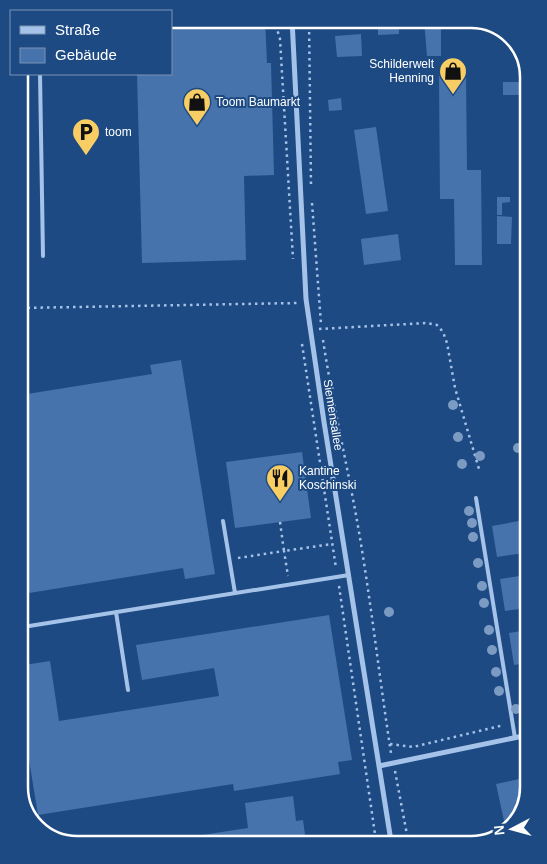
<svg xmlns="http://www.w3.org/2000/svg" width="547" height="864" font-family="Helvetica,sans-serif">
<style>
.building{fill:#4673ab}
.lines{fill:none;stroke-linecap:round;stroke-linejoin:round}
.path{stroke:#a5c3e9;stroke-width:2.5;stroke-dasharray:2.5 4;stroke-linecap:butt}
.service{stroke:#a5c3e9;stroke-width:4}
.minor{stroke:#a5c3e9;stroke-width:5}
.tree{fill:#7c9bc3}
.labels{text-anchor:middle;dominant-baseline:central;stroke-width:4;stroke-linejoin:round;paint-order:stroke}
.poi-label{font-size:12px;fill:#fff;stroke:#1e4a83;text-anchor:start}
.street-label{font-size:12px;fill:#fff;stroke:#1e4a83}
.rim{fill:none;stroke:#fff;stroke-width:2.5}
</style>
<rect width="100%" height="100%" fill="#1e4a83"/>
<path class="building" d="M171,19H265L267,63H271L274,175L244,176L246,260L142,263L137,74H171Z
M378,19H399V34L378,35Z
M424,19H441V56H427Z
M442,19H455V23H442Z
M361,34L362,56L337,57L335,36Z
M513,41L522,51V55H514Z
M466,75L467,170H481L482,265H455L454,199H440L439,76Z
M503,82H519V95H503Z
M341,98L342,110L329,111L328,100Z
M376,127L388,211L366,214L354,130Z
M497,197H510V202L502,203V215H497Z
M497,216L512,217L511,244H497Z
M398,234L401,260L364,265L361,239Z
M181,360L215,574L185,579L183,568L23,594L21,395L152,374L150,365Z
M302,452L311,518L235,528L226,462Z
M524,520L526,563L524,553L497,557L492,526Z
M526,575L527,608L505,611L500,579Z
M329,615L352,760L338,762L340,774L234,791L233,784L38,815L24,729V665L50,661L59,721L219,696L214,668L142,680L136,645Z
M527,630V663L514,665L509,633Z
M528,777V791L519,819L506,830L496,784Z
M293,796L296,821L303,820L306,842L143,844L248,828L245,803Z"/>
<g class="lines">
<path class="path" d="M274,19L280,39L293,259
M309,19L311,185
M312,203L321,324
M21,308L297,303
M319,329L426,323L437,325L443,332L447,343L455,388L479,469
M323,340C333,406 349,472 360,538C372,610 380,682 391,753
M302,344L336,568
M280,522L284,551L332,544
M238,558L284,551L288,576
M339,586L376,841
M519,722L528,720
M390,744L413,747L504,725
M395,771L408,840"/>
<path class="service" d="M40,74L43,256
M476,498L515,738
M223,521L235,593
M116,612L128,690
M23,627L349,575"/>
<path class="minor" d="M292,19L306,299L324,422L391,841
M379,766L528,735"/>
</g>
<g class="tree">
<circle cx="453" cy="405" r="5"/>
<circle cx="458" cy="437" r="5"/>
<circle cx="518" cy="448" r="5"/>
<circle cx="480" cy="456" r="5"/>
<circle cx="462" cy="464" r="5"/>
<circle cx="469" cy="511" r="5"/>
<circle cx="472" cy="523" r="5"/>
<circle cx="473" cy="537" r="5"/>
<circle cx="478" cy="563" r="5"/>
<circle cx="482" cy="586" r="5"/>
<circle cx="484" cy="603" r="5"/>
<circle cx="389" cy="612" r="5"/>
<circle cx="489" cy="630" r="5"/>
<circle cx="492" cy="650" r="5"/>
<circle cx="496" cy="672" r="5"/>
<circle cx="499" cy="691" r="5"/>
<circle cx="516" cy="709" r="5"/>
</g>
<defs>
<g id="shop-pin" transform="scale(1.4375)"><path d="M0 17L-7.5 6A9.5 9.5 0 1 1 7.5 6Z" fill="#f8ce64" stroke="#1e4a83"/><path d="M-5-2.5h2.3a2.7 3.5 0 0 1 5.4 0H5L5.5 6h-11ZM-1.5-2.5h3a1.5 2.3 0 0 0-3 0Z" fill="#111"/></g>
<g id="parking-pin" transform="scale(1.4375)"><path d="M0 17L-7.5 6A9.5 9.5 0 1 1 7.5 6Z" fill="#f8ce64" stroke="#1e4a83"/><path d="M-3.5-5.5H1a3.5 3.5 0 0 1 0 7H-1V5.5H-3.5ZM-1-3.4V-.6H.8a1.4 1.4 0 0 0 0-2.8Z" fill="#111"/></g>
<g id="restaurant-pin" transform="scale(1.4375)"><path d="M0 17L-7.5 6A9.5 9.5 0 1 1 7.5 6Z" fill="#f8ce64" stroke="#1e4a83"/><path d="M-5-6h1v4h1v-4h1v4h1v-4h1v5L-1.5 .5V6h-2V.5L-5-1ZM5-6V6H3V1.5H1.5Q1.5-4 5-6Z" fill="#111"/></g>
</defs>
<g fill-rule="evenodd">
<use href="#shop-pin" x="453" y="71"/>
<use href="#shop-pin" x="197" y="102"/>
<use href="#parking-pin" x="86" y="132"/>
<use href="#restaurant-pin" x="280" y="478"/>
</g>
<g class="labels">
<g class="poi-label">
<text x="434" y="64" text-anchor="end">Schilderwelt<tspan x="434" dy="14">Henning</tspan></text>
<text x="216" y="102">Toom Baumarkt</text>
<text x="105" y="132">toom</text>
<text x="299" y="471">Kantine<tspan x="299" dy="14">Koschinski</tspan></text>
</g>
<g class="street-label">
<text transform="translate(333 415) rotate(81)">Siemensallee</text>
</g>
</g>
<path d="M0 0H547V864H0ZM77 28H471A49 49 0 0 1 520 77V787A49 49 0 0 1 471 836H77A49 49 0 0 1 28 787V77A49 49 0 0 1 77 28Z" fill="#1e4a83" fill-rule="evenodd"/>
<path class="rim" d="M77 28H471A49 49 0 0 1 520 77V787A49 49 0 0 1 471 836H77A49 49 0 0 1 28 787V77A49 49 0 0 1 77 28Z"/>
<rect x="10" y="10" width="162" height="65" fill="#1e4a83" stroke="#7892b5"/>
<rect x="20" y="26" width="25" height="8" fill="#a5c3e9" stroke="#7892b5"/>
<text x="55" y="35" font-size="15" fill="#ffffff">Straße</text>
<rect x="20" y="48" width="25" height="15" fill="#4673ab" stroke="#7892b5"/>
<text x="55" y="60" font-size="15" fill="#ffffff">Gebäude</text>
<g transform="translate(512 829) rotate(264)" stroke="#1e4a83" stroke-width="4" paint-order="stroke">
<path d="M0-4L9 19L0 12L-9 19Z" fill="#ffffff"/>
<text y="-8" font-size="14" font-weight="bold" text-anchor="middle" fill="#ffffff">N</text>
</g>
</svg>
